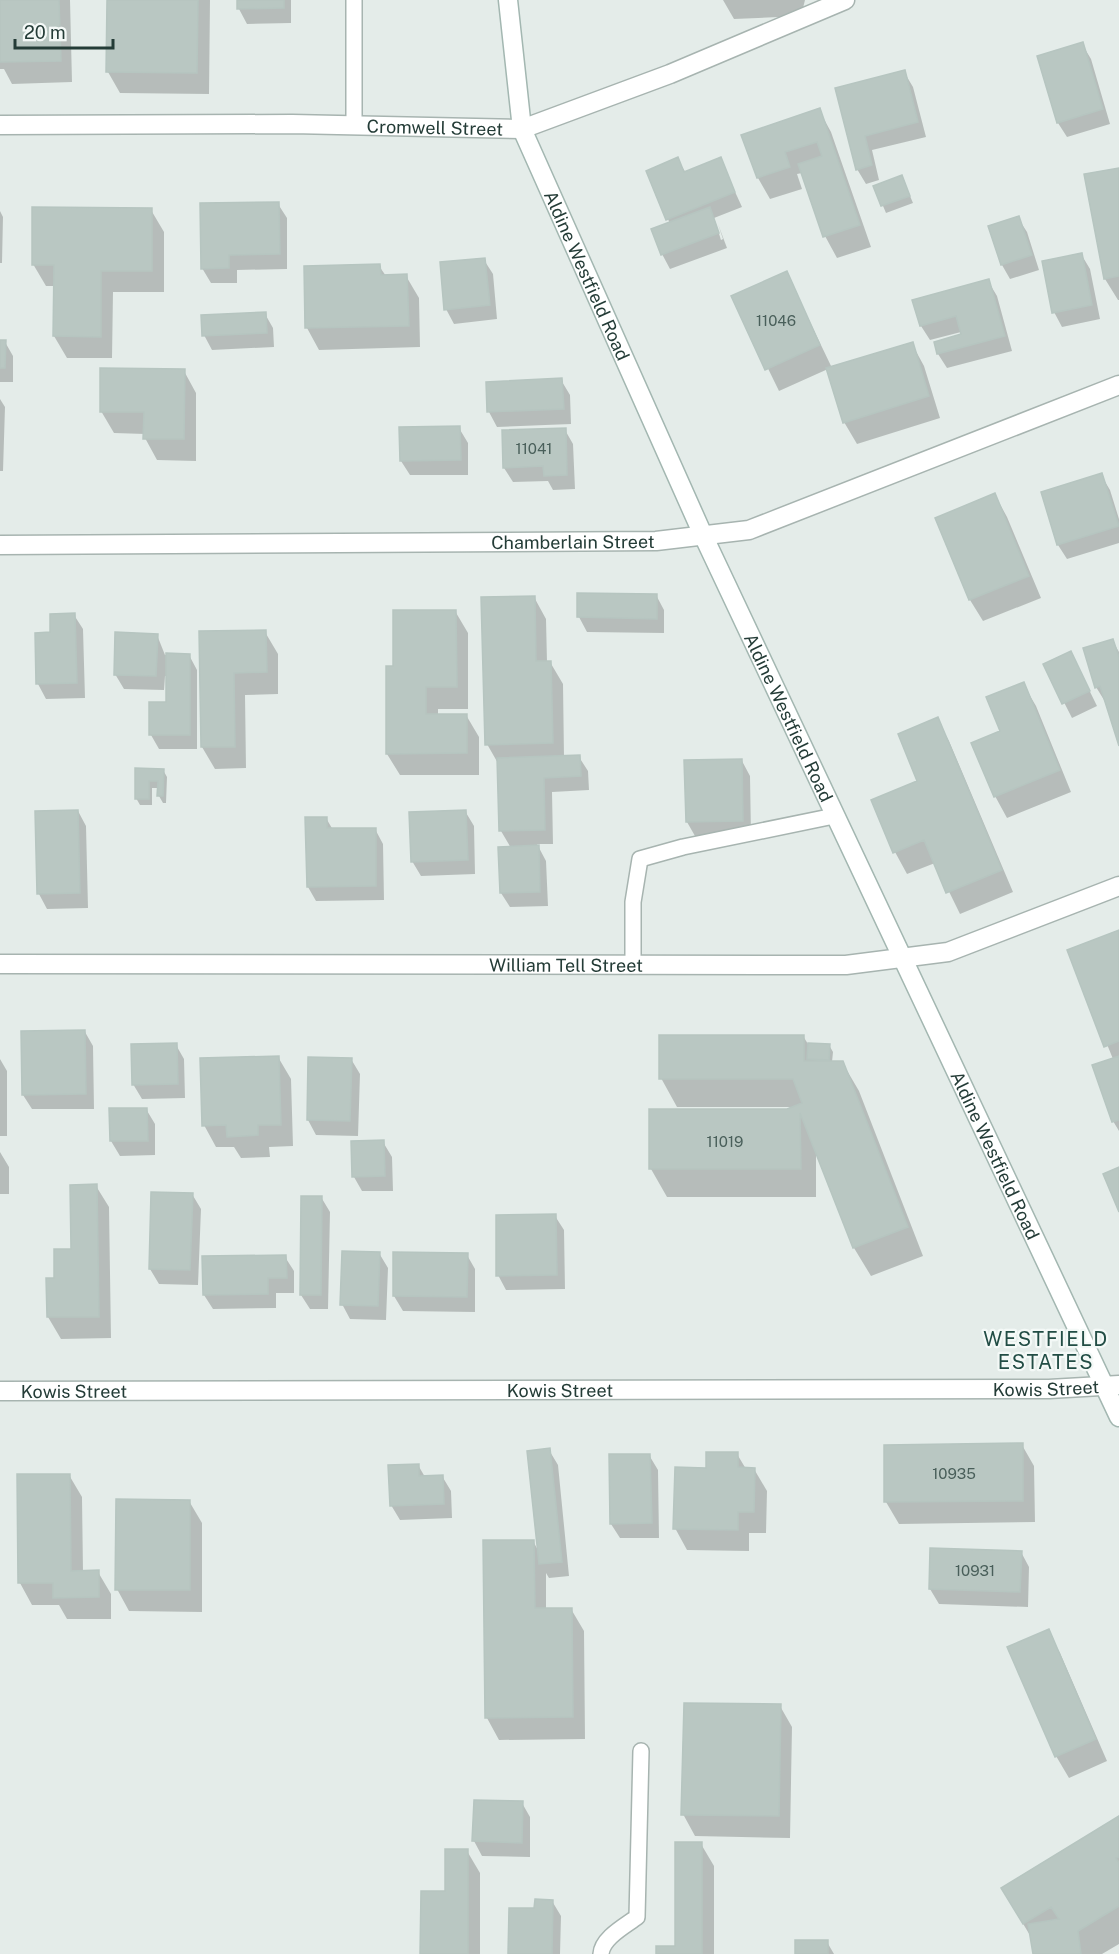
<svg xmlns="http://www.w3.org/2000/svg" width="1119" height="1954" font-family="'Public Sans',sans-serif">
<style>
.shadow{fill:#0003}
.building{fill:#b9c7c2;stroke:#b6c5c0;stroke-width:1.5}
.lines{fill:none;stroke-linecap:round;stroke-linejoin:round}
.lane-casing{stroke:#a7b4b0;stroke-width:18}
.street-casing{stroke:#a7b4b0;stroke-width:21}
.secondary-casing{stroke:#a3b7b1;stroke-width:21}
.lane{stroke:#fff;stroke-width:15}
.street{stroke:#fff;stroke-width:18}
.secondary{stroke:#fff;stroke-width:18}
.labels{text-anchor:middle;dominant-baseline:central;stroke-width:4.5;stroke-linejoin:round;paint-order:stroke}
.number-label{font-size:15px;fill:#495f5a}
.street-label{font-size:18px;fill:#243c37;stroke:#f4f9f7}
.neighbourhood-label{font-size:20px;letter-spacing:1.5px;fill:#224d45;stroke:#f4f9f7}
</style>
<rect width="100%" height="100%" fill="#e4ece9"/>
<path class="shadow" d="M0,0H70L72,82L12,84L4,69H0Z
M108,0H210L209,94L120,93L108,72Z
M239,0H291V23L247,24L239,9Z
M723,0H805L801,16L734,19Z
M1082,44L1091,59L1110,124L1067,137L1058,123L1039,57Z
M904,72L913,87L926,137L872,150L879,180L866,184L857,169L837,89Z
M819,110L831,132L871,247L837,258L825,236L802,173L797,174L802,189L770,199L758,178Z
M677,159L686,173L720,159L742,207L714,218L721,240L723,239L718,224L727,248L670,269L662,254L670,224L668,219Z
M1119,169V300H1118L1105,279Z
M905,184L913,203L886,213L875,187Z
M278,204L287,218V269L237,270V283H211L202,268Z
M151,210L164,232V292H113L112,358H67L54,336L55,286H46L33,264Z
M0,211L3,217L2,263H0Z
M1018,218L1027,232L1039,270L1010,279L1002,265Z
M1081,254L1090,269L1100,319L1062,327L1054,312Z
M484,260L493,274L497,319L454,324L446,309Z
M379,266L386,276H406L419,298L420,347L319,350L307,328Z
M786,272L832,368L912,344L924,366L940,418L857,444L844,422L828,369L779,391L733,297Z
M988,281L997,296L1012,351L947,368L938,354L962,335L961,332L930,340L921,326Z
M265,314L273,328L274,347L212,350L204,335Z
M0,342H5L13,356V382H0Z
M184,371L196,393V461L157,460L145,438V434L114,433L101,411Z
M561,380L570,395L571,424L497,427L489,412L487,383Z
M0,399L5,407L3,471H0Z
M459,428L468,443V475H410L401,461Z
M565,430L573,444L575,489L553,490L548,481L513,482L504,468Z
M1101,475L1110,490L1119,519V543L1067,559L1058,545Z
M995,495L1007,517L1041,598L983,621L970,600L937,518Z
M579,595H656L664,610V633L587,632L579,617Z
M534,597L546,619L547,662H550L563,684L564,757H579L588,771L589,790L552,792L553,844H537L546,861L548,906L510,907L501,893L511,848L501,831L499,765L487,744Z
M455,611L468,633V709H438V715H466L479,737V775H400L387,754L395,668Z
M74,615L83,629L85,698L46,699L38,684L52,633Z
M265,632L278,654V694L245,695L246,768L215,769L202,747L200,633Z
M157,635L165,655H189L197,670V749H159L151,735L167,704V676H165L164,690L124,689L115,674Z
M1112,640L1119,652V741L1109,708L1096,687Z
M1071,653L1097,706L1072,718L1045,665Z
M1023,684L1036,706L1071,792L1007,818L995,796L1002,732Z
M937,719L949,741L1013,892L960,914L935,863L907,874L895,852L919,782Z
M742,761L750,776L751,835L695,836L687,822Z
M137,770H163L167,777L166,803H163L159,796V788H152V805H140L136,798Z
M78,811L86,826L88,908L47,909L39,894Z
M465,811L474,826L475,874L421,876L412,861Z
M326,818L333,830L375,829L383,844L384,900L316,901L308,887Z
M1119,932V1131L1113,1121V1059L1069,951Z
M85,1032L93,1046L94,1109H32L23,1095Z
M803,1036L808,1044L829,1045L833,1052L832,1062H842L859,1091L923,1256L871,1276L854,1248L816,1150V1197H667L651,1169L650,1111H787L796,1107H677L661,1078Z
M176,1045L184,1059L185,1098L142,1099L133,1084Z
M278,1057L291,1079L293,1146L269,1147L270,1157L241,1158L234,1147H216L204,1125Z
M0,1059L7,1071V1136H0Z
M351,1059L360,1074L358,1136L316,1135L308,1120Z
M146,1109L155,1124V1155L120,1156L111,1141Z
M383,1142L392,1157L393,1191H362L354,1177Z
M0,1152L9,1167V1194H0Z
M96,1186L109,1207L111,1338L61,1339L48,1317L56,1279L72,1251Z
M192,1194L201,1209L198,1285L159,1284L150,1269Z
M321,1197L330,1212L328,1309H310L301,1295Z
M555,1216L564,1230L565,1289L506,1290L498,1275Z
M379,1253L388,1268L386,1320L350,1319L342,1304Z
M467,1255L475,1269V1312L403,1311L394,1296Z
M285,1257L294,1271V1293H276V1308L213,1309L204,1295Z
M1022,1445L1034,1466L1035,1522L899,1524L886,1502Z
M549,1450L558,1465L569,1576L549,1578L546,1573V1609H571L584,1631L585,1739L499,1740L487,1718L533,1541L539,1552Z
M737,1454L746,1469H754L767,1491L766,1533H749V1551L687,1550L675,1528L708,1469Z
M649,1455L658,1470L659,1538H620L611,1524Z
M418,1465L425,1477L442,1476L451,1491L452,1518L400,1520L391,1505Z
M69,1475L82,1497L83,1572H98L111,1594V1619H67L59,1605H32L20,1583Z
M189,1501L202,1523V1612L129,1611L117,1589Z
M1021,1552L1029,1567L1028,1607L939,1604L930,1589Z
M1048,1631L1060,1653L1107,1761L1069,1778L1056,1756Z
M780,1706L792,1727L790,1838L695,1836L683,1814Z
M522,1803L530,1817V1857L482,1856L474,1841Z
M1119,1818V1944L1102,1954H1034L1031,1937L1019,1917Z
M701,1844L714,1866V1954H658L676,1947Z
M467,1851L480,1873V1954H422L447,1892Z
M552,1901L561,1916L560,1954H510Z
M827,1942L834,1954H796Z"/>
<path class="building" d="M0,0H59L61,61L0,62Z
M107,0H198L197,73L106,72Z
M237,0H284V8L237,9Z
M1083,42L1103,109L1057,123L1037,56Z
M905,70L918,122L865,136L872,165L856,170L835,88Z
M820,108L860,225L823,237L798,164L822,156L817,142L785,152L790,167L757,178L741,135Z
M678,157L684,172L721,157L735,192L666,220L646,171Z
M1119,168V276L1104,279L1084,174Z
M902,175L910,196L881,206L873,186Z
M279,202L280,254L229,255V268L201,269L200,203Z
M32,207L152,208V271H101V337L53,336L54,265H32Z
M710,207L719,233L661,255L651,229Z
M1019,216L1032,255L1001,265L988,226Z
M1082,253L1092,305L1052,313L1042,261Z
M485,258L490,305L444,310L440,262Z
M380,264L381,275L407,274L409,326L305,328L304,266Z
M787,271L820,345L765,370L731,296Z
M989,279L1005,336L937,354L934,342L961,334L956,316L920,326L912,300Z
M266,312L267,333L202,336L201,315Z
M0,340H6L5,368H0Z
M913,342L929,396L843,423L826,368Z
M100,368L185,369L184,439H143L144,412H100Z
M562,378L564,409L487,412L486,382Z
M460,426L461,460L400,461L399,427Z
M566,428L567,475L544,476L543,466L503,468L502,430Z
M1102,473L1119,526L1057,545L1041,492Z
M995,493L1029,576L969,600L935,518Z
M577,593L657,594V619L577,617Z
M535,596L536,661H551L553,743L485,745L481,597Z
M393,610H456L457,687H426V714H467V753L386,754V666H393Z
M75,613L77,683L36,684L35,633L50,632V614Z
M266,630L267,672L234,673L235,747H201L199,631Z
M115,632L158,634L156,676L114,675Z
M1113,639L1119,657V746L1100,686L1095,688L1083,648Z
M1071,651L1090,691L1062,704L1043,664Z
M166,653L190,654V735H149V702H166Z
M1024,682L1060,770L994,797L971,743L1000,731L986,697Z
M938,717L1002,870L946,893L924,840L893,853L871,800L917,781L898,734Z
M580,755L581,776L544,778L545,830L499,831L497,758Z
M742,759L743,821L686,822L684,760Z
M135,768L164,769L163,796H157L158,781H149V799H135Z
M78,810L80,893L37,894L35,811Z
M466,810L468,860L411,862L409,812Z
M305,817H327V828H376V886L307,887Z
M539,845L540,892L500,893L498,847Z
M1119,930V1041L1104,1047L1067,950Z
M85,1030L86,1094L22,1095L21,1031Z
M659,1035H804V1061H843L908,1227L853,1248L800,1113L801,1169H649V1109H787L802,1103L793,1079H659Z
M177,1043L178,1084L132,1085L131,1044Z
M808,1043L830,1044L829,1060L807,1059Z
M279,1056L281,1125H258V1135L227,1137L226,1125L202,1126L200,1058Z
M1119,1056V1120L1112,1122L1092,1065Z
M308,1057L352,1058L350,1121L307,1120Z
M109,1108H147L148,1141H110Z
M384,1140L385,1176L352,1177L351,1141Z
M1119,1167V1212L1103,1174Z
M97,1184L99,1317H47L46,1278H54V1249H71L70,1185Z
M151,1192L193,1193L190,1270L149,1269Z
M301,1196H322L321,1295H300Z
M556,1214L557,1275L496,1276V1215Z
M342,1251L380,1252L378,1306L340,1305Z
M393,1252L468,1253L467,1297L393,1296Z
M286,1255L287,1278H268V1294L203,1295L202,1256Z
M1023,1443V1501L884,1502V1445Z
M550,1448L562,1562L539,1564L527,1451Z
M706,1452H738V1467L755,1468L754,1512H738V1530L673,1529L675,1467L706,1468Z
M609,1454H650L652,1523L610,1524Z
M419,1464V1476L443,1475L444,1504L390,1506L388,1465Z
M17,1474H70L71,1571L99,1570V1597L53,1598V1583H18Z
M116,1499L190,1500V1590H115Z
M483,1540H534L535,1608H572L573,1717L485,1718Z
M930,1548L1022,1551L1020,1592L929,1589Z
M1049,1629L1096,1739L1055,1757L1007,1647Z
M684,1703L781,1704L779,1816L681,1815Z
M474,1800L523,1801L522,1843L472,1841Z
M1119,1816V1857L1116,1858L1119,1863V1906L1078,1931L1081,1954H1033L1028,1924L1059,1919L1051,1907L1023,1924L1001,1888Z
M675,1842H702V1954H656V1946H675Z
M445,1849H468V1954H420L421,1891H445Z
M535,1899L553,1900L552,1954H508L509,1908H534Z
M795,1940H828V1954H795Z"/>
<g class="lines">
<g class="lane-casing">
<path id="lane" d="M354,124V0
M633,964V902L640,859L683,847L834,816
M601,1954C602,1938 625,1926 637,1917L641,1751"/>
</g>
<g class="street-casing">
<g id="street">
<path id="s1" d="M0,125L292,124L522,129L670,74L845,0"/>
<path id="s2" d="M0,545L656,541L749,530L1119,385"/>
<path id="s3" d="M0,964L846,965L948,952L1119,886"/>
<path id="s4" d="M0,1391L1049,1389L1119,1385"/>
</g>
</g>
<g class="secondary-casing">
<g id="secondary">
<path id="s5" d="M508,0L522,129L703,535L1119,1417"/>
</g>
</g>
<use href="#lane" class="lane"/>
<use href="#street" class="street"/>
<use href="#secondary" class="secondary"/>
</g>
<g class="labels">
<g class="number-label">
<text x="776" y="320">11046</text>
<text x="534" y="448">11041</text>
<text x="725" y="1141">11019</text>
<text x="954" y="1473">10935</text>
<text x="975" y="1570">10931</text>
</g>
<g class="street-label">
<text stroke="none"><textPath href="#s1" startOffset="435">Cromwell Street</textPath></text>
<text stroke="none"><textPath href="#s5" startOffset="290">Aldine Westfield Road</textPath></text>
<text stroke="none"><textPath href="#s2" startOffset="573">Chamberlain Street</textPath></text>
<text stroke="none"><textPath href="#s5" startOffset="776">Aldine Westfield Road</textPath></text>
<text stroke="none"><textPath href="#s3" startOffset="566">William Tell Street</textPath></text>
<text stroke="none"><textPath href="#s5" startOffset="1260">Aldine Westfield Road</textPath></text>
<text stroke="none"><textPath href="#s4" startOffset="1046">Kowis Street</textPath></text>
<text stroke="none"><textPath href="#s4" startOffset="560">Kowis Street</textPath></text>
<text stroke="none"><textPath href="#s4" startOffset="74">Kowis Street</textPath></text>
</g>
<g class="neighbourhood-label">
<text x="1046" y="1339">WESTFIELD<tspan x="1046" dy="23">ESTATES</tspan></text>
</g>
</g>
<path d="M15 39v9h98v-9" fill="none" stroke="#243c37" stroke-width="3"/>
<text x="24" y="39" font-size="18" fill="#243c37" stroke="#f4f9f7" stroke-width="4.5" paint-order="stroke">20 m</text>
</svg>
